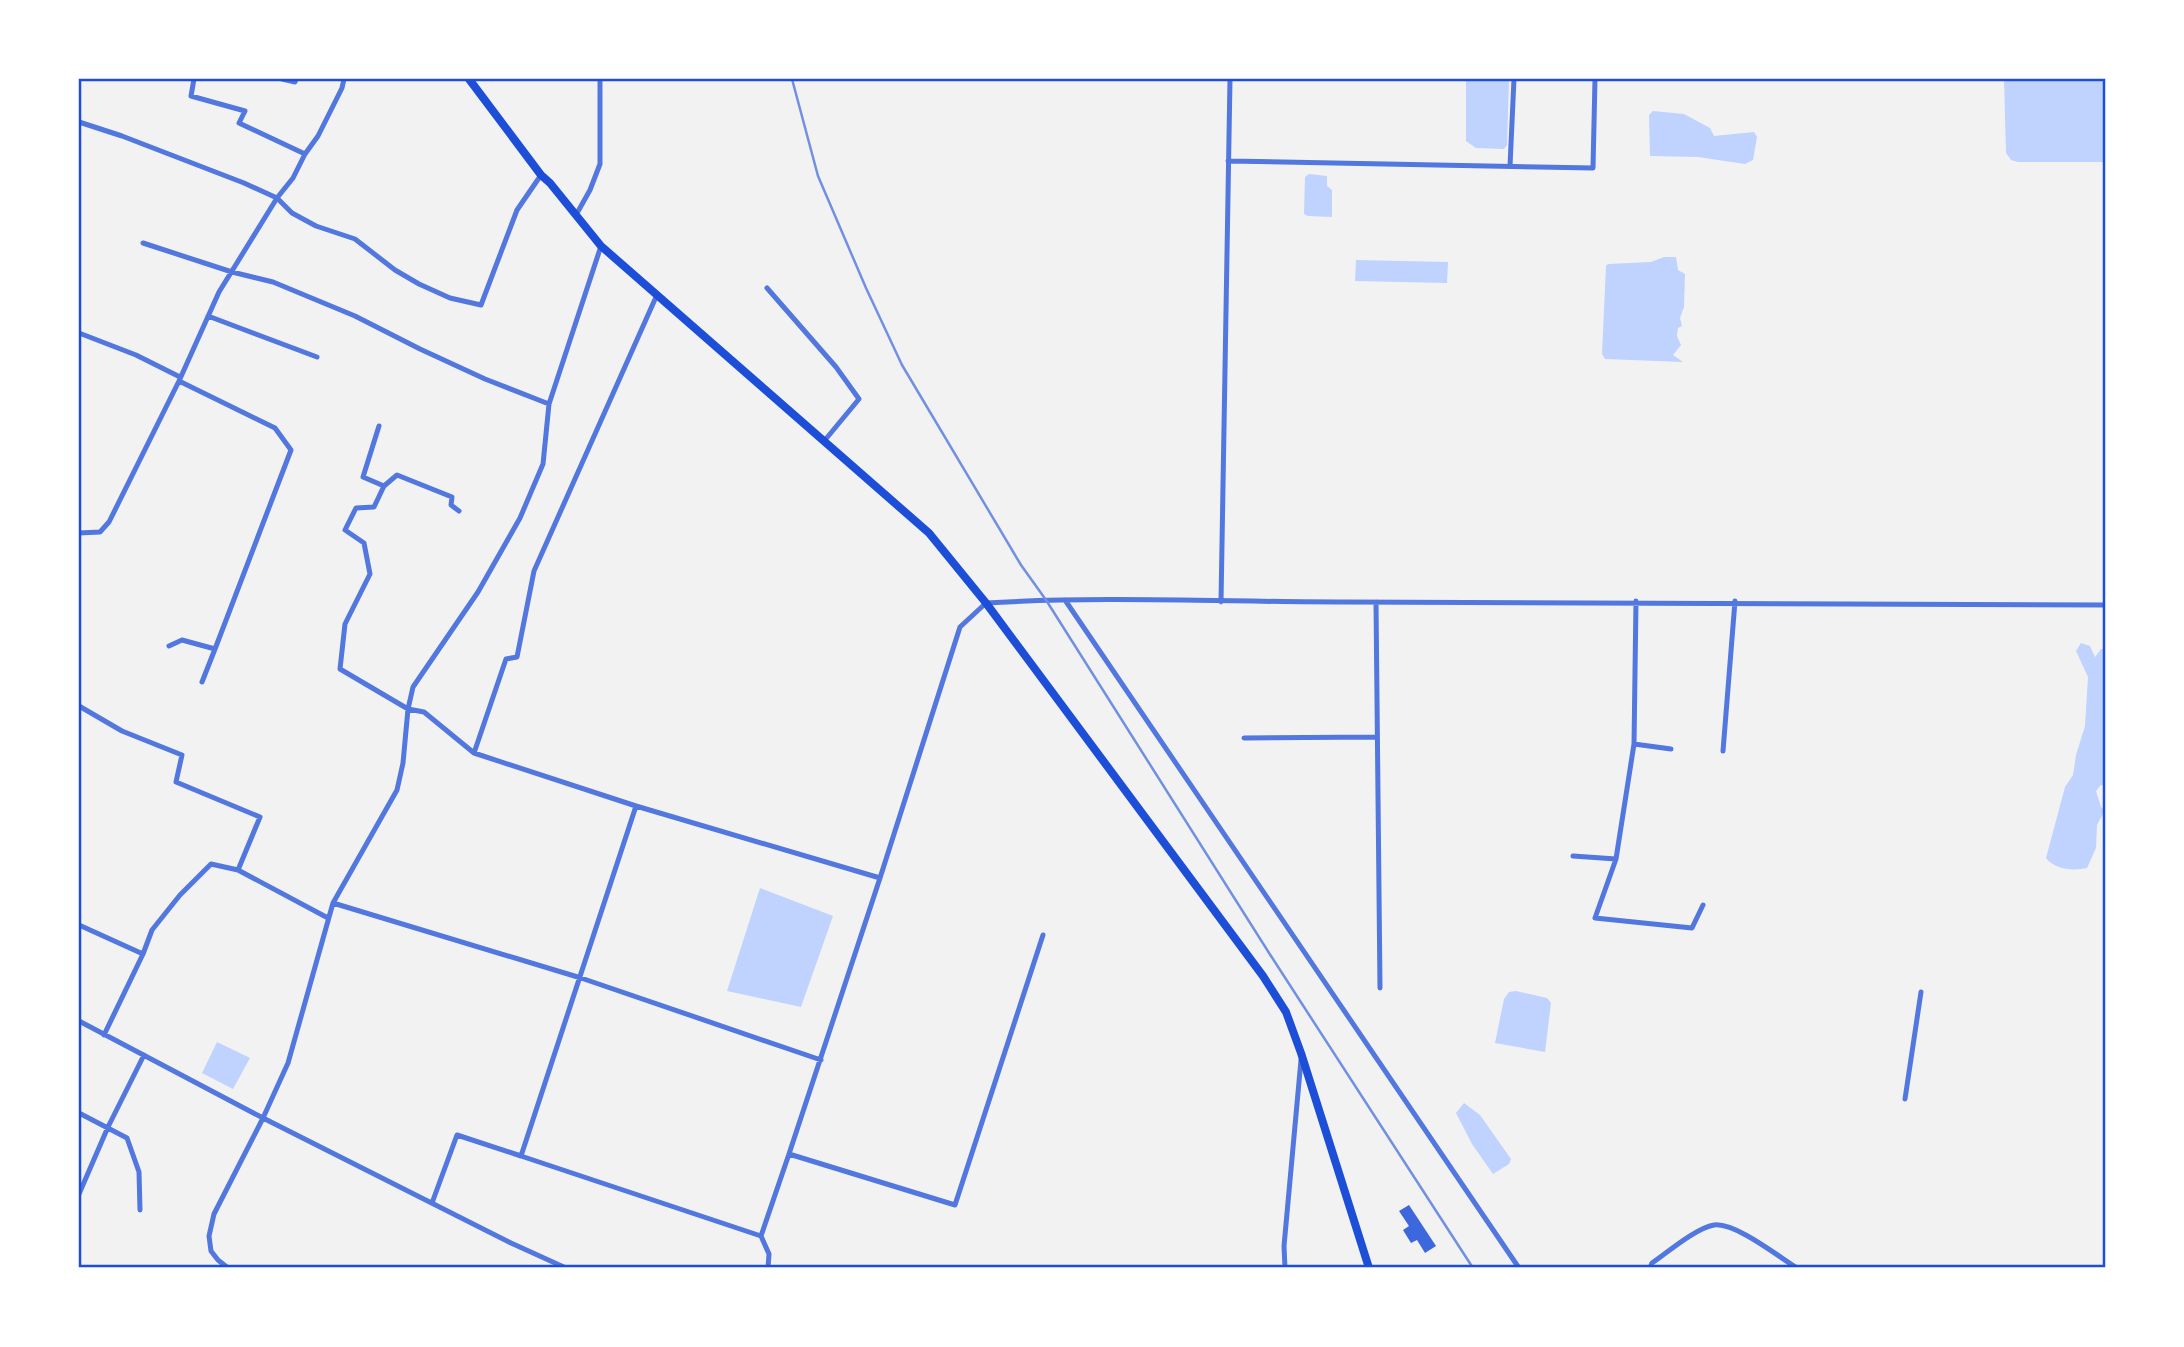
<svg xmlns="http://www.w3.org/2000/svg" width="2184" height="1347" font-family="'Fira Sans',sans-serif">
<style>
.water{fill:#bfd3fe}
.building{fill:#3d67dc}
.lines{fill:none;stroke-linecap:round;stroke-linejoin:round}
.minor{stroke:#5277de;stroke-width:5}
.trunk{stroke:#1d4ed8;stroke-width:8}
.rail{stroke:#7290e2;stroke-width:2.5}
.neatline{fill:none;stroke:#1d4ed8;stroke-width:2.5}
</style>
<rect width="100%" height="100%" fill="#f2f2f2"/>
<path class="water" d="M1466,79H1509L1507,145L1504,149L1476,148L1466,141Z
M2004,79H2105V162H2018L2011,160L2006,153Z
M1653,111L1684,114L1710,128L1714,136L1754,132L1757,137L1753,160L1745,164L1698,157L1650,156L1649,115Z
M1309,174L1327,176V186L1332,190V217L1308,216L1304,214L1305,177Z
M1664,257H1676L1678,270L1685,274L1684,307L1680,318L1682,326L1678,328L1677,336L1681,345L1673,355L1683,362L1605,359L1602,354L1606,266L1608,264L1651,262Z
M1356,260L1448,262L1447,283L1355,281Z
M2081,643L2090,646L2095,657L2101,649H2105V785H2101L2096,791L2101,807L2105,810L2097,825L2096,848L2087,868C2074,871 2055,870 2046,858L2065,787L2073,775L2076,755L2085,726L2088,677L2076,651Z
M760,888L833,916L801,1007L727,991Z
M1516,991L1547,998L1551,1003L1545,1052L1495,1043L1504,999L1509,992Z
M217,1042L250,1058L233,1089L202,1073Z
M1464,1103L1480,1115L1511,1159L1509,1164L1493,1174L1472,1144L1456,1113Z"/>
<path class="building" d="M1409,1205L1436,1246L1425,1253L1417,1240L1411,1243L1403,1230L1409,1226L1399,1211Z"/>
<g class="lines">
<path class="minor" d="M194,79L191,96L245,111L239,123L305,154
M282,79L295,82L296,79
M79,122L122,136L244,183L277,198L292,213L316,226L355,239L395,270L419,284L450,298L481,305L517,210L541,175
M1228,161L1593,168L1595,79
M1510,166L1514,79
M576,215L590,190L600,164V79
M143,243L232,272L273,282L355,316L420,349L485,379L549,404
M767,288L836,367L859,399L825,440
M208,316L317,357
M79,333L136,355L180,377
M379,426L363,477L384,486L374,507L356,508L345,530L364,543L370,574L345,624L340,669L408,709L424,712L474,753
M384,486L397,475L452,497L451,505L459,511
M79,533L100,532L109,522L179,381L219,292L277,198L293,178L305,154L318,136L342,88L344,79
M1065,600L1519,1268
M1221,602L1230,79
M1376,602L1380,988
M169,646L182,640L215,649L291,450L275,428L179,381
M202,682L215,649
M79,706L122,731L182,755L176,782L260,817L238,870L328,918
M1244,738L1377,737
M1634,744L1636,601
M1671,749L1634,744L1616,859L1595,918L1692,928L1703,905
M1723,751L1735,601
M636,806L474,753L506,659L517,657L534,571L656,297
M1573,856L1616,859
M880,878L960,627L986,603C1106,596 1226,602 1346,602C1599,602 1852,602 2105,605
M333,903L581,978L821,1060
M79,925L143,954
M79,1021L263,1118L511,1243L566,1268
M104,1035L143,954L152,930L180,895L211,864L238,870
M1905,1099L1921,992
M79,1113L127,1138L139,1172L140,1210
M789,1154L761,1236L521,1156L636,806L880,878L789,1154L955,1205L1043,935
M79,1194L108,1127L144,1055
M432,1203L457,1135L521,1156
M761,1236L769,1254L768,1268
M228,1268L218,1260L211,1251L209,1236L214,1214L263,1118L288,1063L333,903L397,790L403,763L408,709L413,687L478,592L520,518L543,464L549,404L601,246
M1285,1268L1284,1246L1301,1060
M1650,1268L1652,1263C1668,1252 1696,1228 1714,1225C1735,1222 1779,1257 1797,1268"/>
<path class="trunk" d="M469,79L541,175L550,183L601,246L929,533L986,603L1263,976L1286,1012L1301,1053L1369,1268"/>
<path class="rail" d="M792,79L818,176L866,288L902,365L1021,565L1046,600L1271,956L1473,1268"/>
</g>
<rect width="2184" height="1347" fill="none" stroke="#ffffff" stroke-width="161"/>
<rect x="80" y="80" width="2024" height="1186" class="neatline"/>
</svg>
